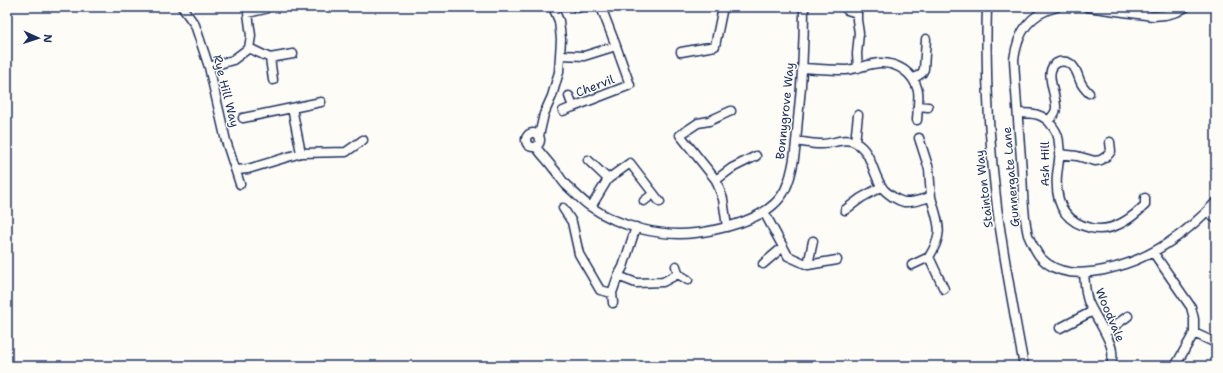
<svg xmlns="http://www.w3.org/2000/svg" width="1223" height="373" font-family="'Shantell Sans',sans-serif">
<style>
.lines{fill:none;stroke-linecap:round;stroke-linejoin:round}
.minor-casing{stroke:#1b2f5e;stroke-width:11}
.minor{stroke:#fdfcf7;stroke-width:8}
.labels{text-anchor:middle;dominant-baseline:central;stroke-width:3;stroke-linejoin:round;paint-order:stroke}
.street-label{font-size:12px;fill:#1b2f5e;stroke:#fdfcf7}
</style>
<rect width="100%" height="100%" fill="#fdfcf7"/>
<filter id="ink" filterUnits="userSpaceOnUse"><feTurbulence type="fractalNoise" baseFrequency=".025" numOctaves="2"/><feDisplacementMap in="SourceGraphic" scale="8" xChannelSelector="R" yChannelSelector="G"/><feConvolveMatrix kernelMatrix="1 2 1 2 8 2 1 2 1" color-interpolation-filters="sRGB"/></filter>
<g filter="url(#ink)">
<g class="lines">
<g class="minor-casing">
<path id="minor" d="M182,7L195,25L209,67L226,141L240,184
M601,7L616,46
M987,7C985,74 989,141 997,207C1004,260 1014,313 1024,366
M1057,7C1029,14 1018,32 1014,59C1016,97 1019,134 1022,171C1023,192 1023,215 1028,235C1030,240 1037,254 1041,258C1058,276 1082,274 1104,270C1148,261 1186,234 1216,202
M1087,7L1153,16L1165,15L1177,12L1186,7
M577,8L580,7
M847,10L857,13V20L859,33L857,54L858,68
M249,48L270,58L293,54
M681,52L715,46L723,7
M561,55L584,56L616,46L630,85L573,107L569,96
M270,58L273,80
M209,67L233,60L249,48L251,36L248,13L265,9
M803,68C817,69 832,70 846,70C857,69 868,64 879,63C897,62 914,73 918,91C919,96 918,102 918,106L928,107
M913,79L922,73L924,69L926,39
M292,108L321,102
M563,111L573,107
M1018,113C1032,113 1044,113 1053,127C1056,131 1059,138 1059,144C1061,154 1058,165 1057,175C1055,201 1063,222 1091,228C1112,233 1131,219 1145,205V198
M243,118L292,108L301,153
M917,120L918,106
M1048,121C1052,117 1056,113 1056,108C1057,95 1041,68 1059,62C1063,61 1068,62 1071,64C1077,69 1078,77 1081,83C1083,87 1086,90 1089,93
M526 140a7 7 0 1 1 14 0a7 7 0 1 1-14 0Z
M539,136L544,114L552,96L559,72L561,39L559,21L553,7
M796,141C804,142 812,144 820,144C831,145 845,136 856,143C872,152 872,173 882,187C884,191 889,194 893,197C896,199 900,201 904,202C913,203 922,199 931,197L929,169L919,138
M855,142L858,115
M536,147C541,154 548,161 553,168C558,173 561,180 566,185C574,192 582,201 591,207C620,227 660,237 695,233C707,232 719,229 730,226C751,220 775,210 785,190C795,169 796,142 798,119C802,82 804,45 804,7
M1059,154L1077,156L1095,161L1101,160L1108,155L1111,151L1110,142
M588,160L608,179
M236,170L248,169L301,153L346,152L363,140
M716,180L732,168L756,156
M931,197C938,224 945,231 929,257L944,289
M644,201L653,194
M591,207L608,179L630,163L660,202
M563,208L572,222L579,254L600,290L612,293L618,276L623,267L636,227
M845,210L861,198L881,187
M1207,211L1216,219
M764,212L788,256L808,265L837,260
M727,227L723,199L716,180L680,135L698,123L709,121L731,111
M1153,252L1191,307L1194,319V333L1177,363V366
M763,264L783,247
M808,265L813,241
M912,265L929,257
M676,266L678,274L688,280
M1084,273C1085,283 1085,292 1088,301C1094,316 1110,336 1112,351C1113,356 1112,361 1111,366
M618,276L636,283L663,282L678,274
M612,293L613,303
M1060,328L1093,311
M1105,333L1128,316
M1194,333L1216,343"/>
</g>
<use href="#minor" class="minor"/>
</g>
</g>
<g class="labels">
<g class="street-label">
<text transform="translate(595 86) rotate(-21)">Chervil</text>
<text transform="translate(226 91) rotate(76)">Rye Hill Way</text>
<text transform="translate(785 111) rotate(-84)">Bonnygrove Way</text>
<text transform="translate(1045 164) rotate(-90)">Ash Hill</text>
<text transform="translate(1011 177) rotate(-95)">Gunnergate Lane</text>
<text transform="translate(984 189) rotate(-97)">Stainton Way</text>
<text transform="translate(1110 315) rotate(67)">Woodvale</text>
</g>
</g>
<rect width="1223" height="373" fill="none" stroke="#fdfcf7" stroke-width="24"/>
<rect x="12" y="12" width="1199" height="349" fill="none" stroke="#1b2f5e" stroke-width="1.5" filter="url(#ink)"/>
<g transform="translate(38 38) rotate(93)" stroke="#fdfcf7" stroke-width="3" paint-order="stroke">
<path d="M0-3L7 15L0 10L-7 15Z" fill="#1b2f5e"/>
<text y="-6" font-size="11" font-weight="bold" text-anchor="middle" fill="#1b2f5e">N</text>
</g>
</svg>
